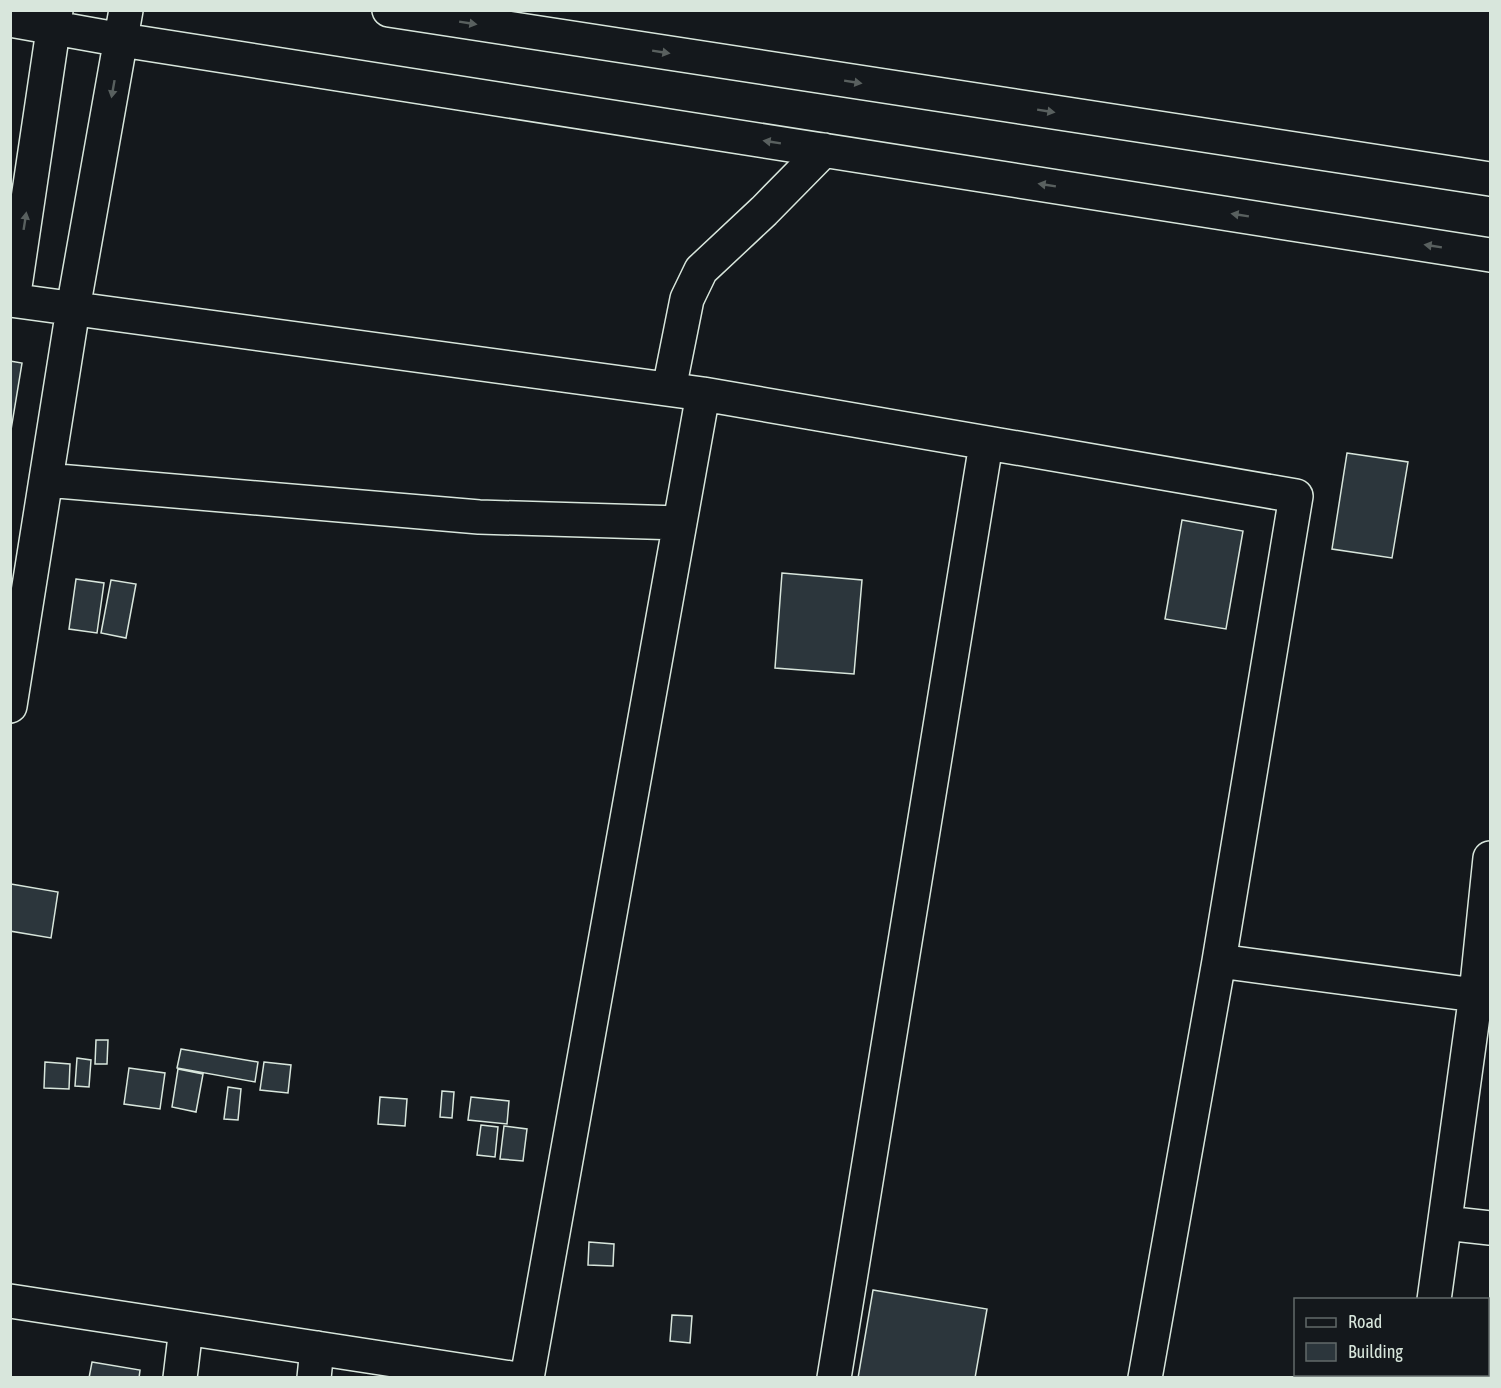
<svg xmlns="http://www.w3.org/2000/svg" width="1501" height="1388" font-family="'Asap Condensed',sans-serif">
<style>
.building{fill:#2c363c;stroke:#d8e6dc;stroke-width:1.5}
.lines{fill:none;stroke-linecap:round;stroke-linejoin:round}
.minor-casing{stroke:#d8e6dc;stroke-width:36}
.minor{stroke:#14181c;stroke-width:33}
.oneway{fill:#59605f}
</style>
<rect width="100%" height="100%" fill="#14181c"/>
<path class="building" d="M10,361L22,363L10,436Z
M1347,453L1408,462L1392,558L1332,549Z
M1182,520L1243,531L1226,629L1165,619Z
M782,573L862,580L854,674L775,668Z
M76,579L104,583L97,633L69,629Z
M111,580L136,584L126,638L101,633Z
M11,884L58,892L51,938L10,931Z
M96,1040H108L107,1064H95Z
M181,1049L258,1062L255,1082L177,1068Z
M77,1058L91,1060L89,1087L75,1086Z
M45,1062L70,1064L69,1089L44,1088Z
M264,1062L291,1065L288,1093L260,1090Z
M129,1068L165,1073L160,1109L124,1104Z
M178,1069L203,1074L196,1112L172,1107Z
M228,1087L241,1089L238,1120L224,1119Z
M442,1091L454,1092L452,1118L440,1117Z
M380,1097L407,1099L405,1126L378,1124Z
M471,1097L509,1101L507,1124L468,1120Z
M481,1125L498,1127L495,1157L477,1155Z
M504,1126L527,1129L523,1161L500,1159Z
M589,1242L614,1244L613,1266L588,1265Z
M873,1290L987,1309L975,1378H858Z
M672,1315L692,1316L690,1343L670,1341Z
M92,1362L140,1370L139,1378H89Z"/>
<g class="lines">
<g class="minor-casing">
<path id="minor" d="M389,10L1490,179
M10,20L122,40L1490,255
M10,300L703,394L1296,496L1219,961L1145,1378
M13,300L56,10
M669,389L687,299L701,270L764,211L824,150
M46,480L479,517L680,523
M10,706L73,309L126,10
M1219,961L1490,997
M1445,1223L1490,1228
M1434,1300L1476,994L1490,858
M10,1301L511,1378
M180,1378L186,1328
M314,1378L317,1348
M527,1378L703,394
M834,1378L986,444
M1422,1378L1423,1374"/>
</g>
<use href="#minor" class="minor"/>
</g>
<defs><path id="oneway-solid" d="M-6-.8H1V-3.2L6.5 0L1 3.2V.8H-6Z" transform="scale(1.5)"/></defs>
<g class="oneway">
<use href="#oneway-solid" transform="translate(468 23) rotate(9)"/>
<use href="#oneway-solid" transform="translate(661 52) rotate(9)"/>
<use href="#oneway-solid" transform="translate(853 82) rotate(9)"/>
<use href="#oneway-solid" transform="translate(113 89) rotate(100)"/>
<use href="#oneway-solid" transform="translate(1046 111) rotate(9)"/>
<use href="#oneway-solid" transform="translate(772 142) rotate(-171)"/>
<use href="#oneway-solid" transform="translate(1047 185) rotate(-171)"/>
<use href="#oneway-solid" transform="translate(1240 215) rotate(-171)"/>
<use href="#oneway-solid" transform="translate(25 221) rotate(-81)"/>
<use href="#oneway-solid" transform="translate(1433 246) rotate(-171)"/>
</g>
<rect width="1501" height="1388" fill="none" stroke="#d8e6dc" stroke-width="24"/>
<rect x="1294" y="1298" width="195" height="78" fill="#14181c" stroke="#626a69" stroke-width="1.5"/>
<rect x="1306" y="1318" width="30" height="9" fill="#14181c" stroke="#626a69" stroke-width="1.5"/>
<text x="1348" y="1328" font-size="18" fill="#d8e6dc">Road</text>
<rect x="1306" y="1343" width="30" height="18" fill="#2c363c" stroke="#626a69" stroke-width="1.5"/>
<text x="1348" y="1358" font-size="18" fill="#d8e6dc">Building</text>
</svg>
